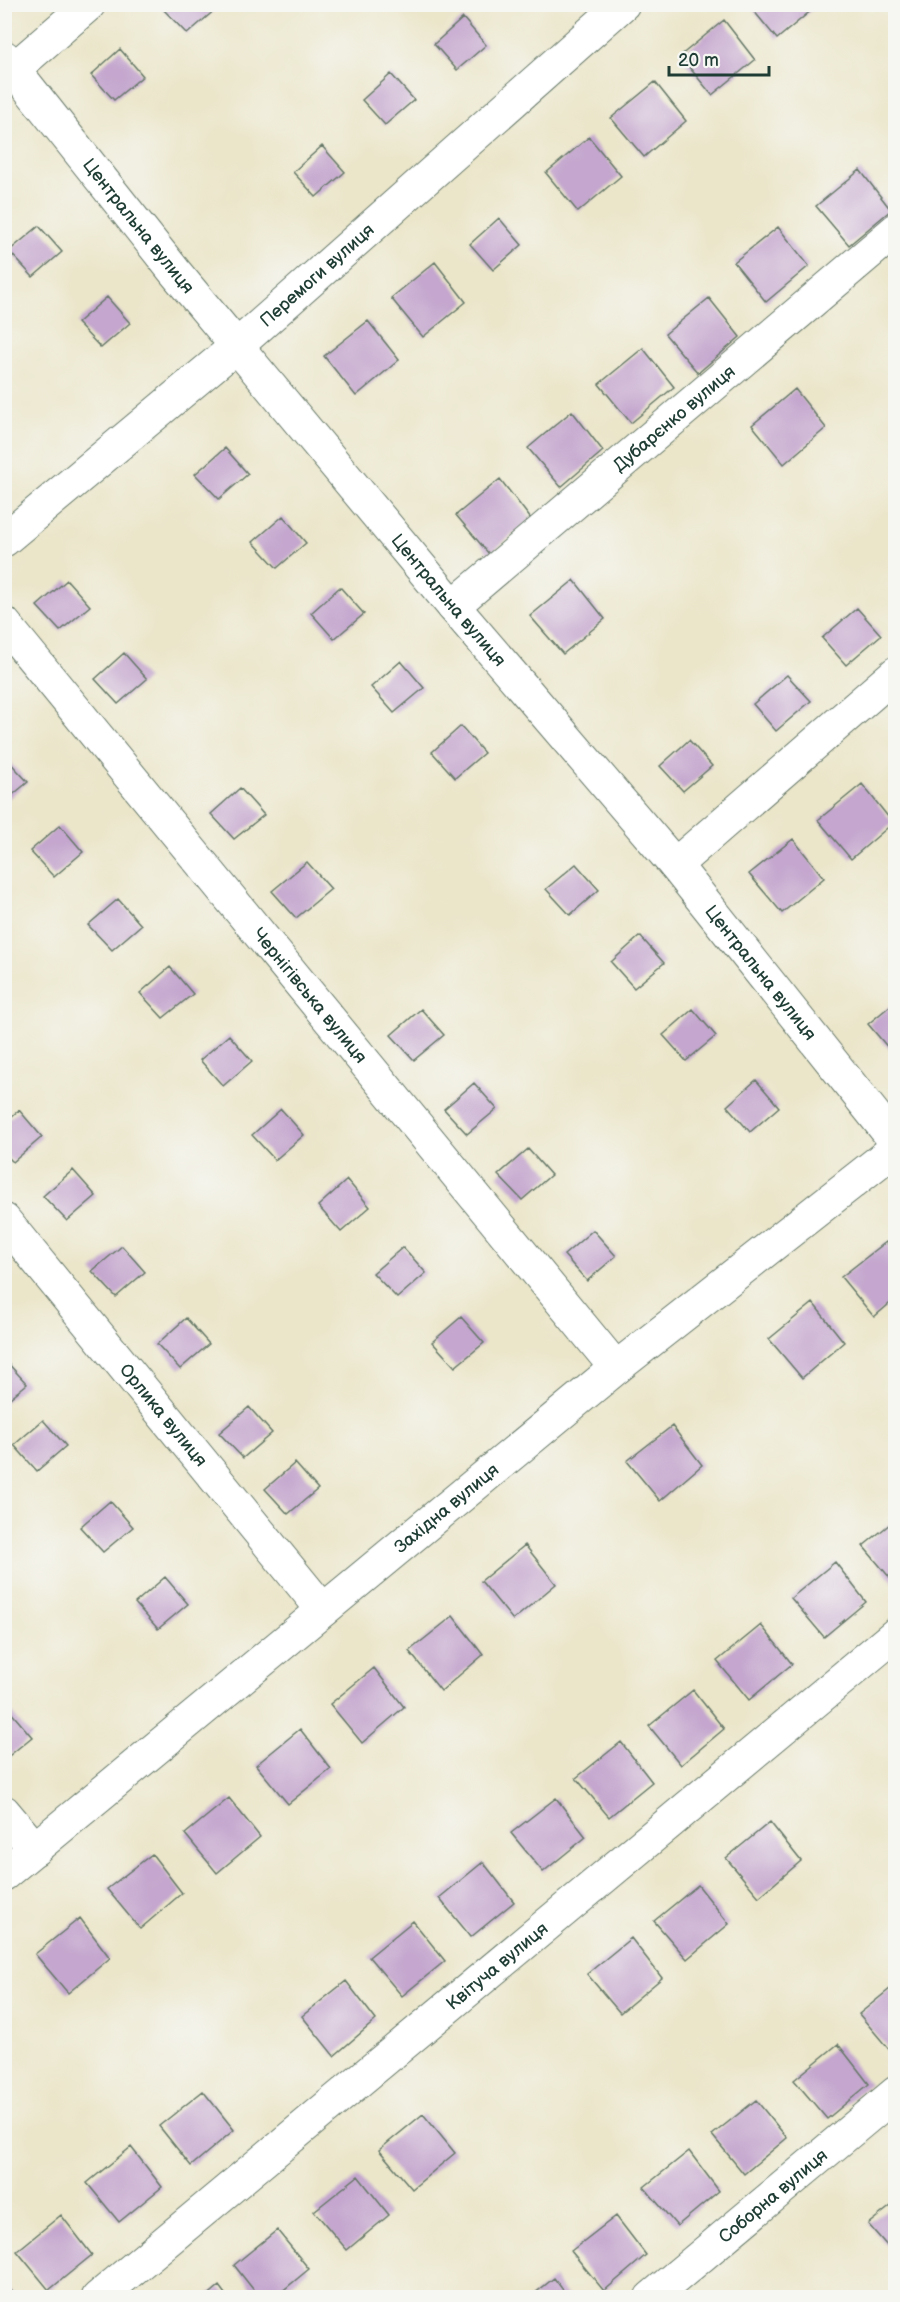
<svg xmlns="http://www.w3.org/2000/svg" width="900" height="2302" font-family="'Balsamiq Sans',sans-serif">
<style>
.building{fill:#c4a6ce}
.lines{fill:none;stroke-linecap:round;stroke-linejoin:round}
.minor-casing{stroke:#667868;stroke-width:35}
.minor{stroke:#fff;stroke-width:33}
.labels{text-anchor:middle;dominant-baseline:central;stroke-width:6;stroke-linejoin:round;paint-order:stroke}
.street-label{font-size:18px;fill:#1f3d34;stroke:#f6f6f2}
</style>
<rect width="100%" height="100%" fill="#f6f6f2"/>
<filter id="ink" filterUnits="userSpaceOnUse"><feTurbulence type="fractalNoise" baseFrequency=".0167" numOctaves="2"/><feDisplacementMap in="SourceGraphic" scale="12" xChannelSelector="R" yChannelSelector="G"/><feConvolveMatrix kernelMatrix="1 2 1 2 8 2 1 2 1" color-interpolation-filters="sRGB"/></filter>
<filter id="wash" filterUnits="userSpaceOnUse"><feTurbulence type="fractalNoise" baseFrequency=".008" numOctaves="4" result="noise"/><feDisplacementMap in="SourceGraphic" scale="24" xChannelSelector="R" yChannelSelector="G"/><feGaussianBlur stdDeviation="1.35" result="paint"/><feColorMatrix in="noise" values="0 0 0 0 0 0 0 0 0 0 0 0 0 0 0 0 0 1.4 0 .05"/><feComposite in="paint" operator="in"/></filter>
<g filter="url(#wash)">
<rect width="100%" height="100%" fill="#ebe6ca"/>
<g id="blocks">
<path class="building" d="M168,4H212L216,9L187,34L163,9Z
M748,4H819L777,39Z
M463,18L486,45L457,70L434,44Z
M724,20L755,60L712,95L680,56Z
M120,49L143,76L114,100L91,75Z
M391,74L414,100L385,125L362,100Z
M655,82L686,121L644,157L611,118Z
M589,137L621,176L578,212L546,173Z
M322,146L345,172L316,197L293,172Z
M860,170L891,210L849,245L816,206Z
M499,218L522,245L493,270L470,244Z
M39,226L62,252L33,277L9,251Z
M778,227L809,266L766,302L734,262Z
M435,262L466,302L423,337L391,298Z
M107,297L130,323L101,348L77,323Z
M709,298L740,337L698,373L665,334Z
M368,321L399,360L356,396L324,356Z
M643,348L674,387L631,423L599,384Z
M795,389L826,428L784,464L752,425Z
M572,411L603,451L561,487L528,448Z
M225,448L248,474L219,499L195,474Z
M500,479L531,519L489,554L456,515Z
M283,516L306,543L277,568L253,542Z
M67,580L90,606L60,631L37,606Z
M574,580L605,619L563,654L530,616Z
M340,587L364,614L334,639L311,613Z
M857,608L881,635L846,665L822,638Z
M124,653L147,679L118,704L95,679Z
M401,661L424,688L394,713L371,687Z
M787,675L811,701L776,731L753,704Z
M461,726L484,753L455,778L432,752Z
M689,740L712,766L683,791L660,766Z
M4,756L28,782L4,802Z
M862,784L893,823L851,859L818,820Z
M240,788L264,815L234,839L211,814Z
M60,825L83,852L54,877L30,851Z
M793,839L824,878L782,913L749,874Z
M307,862L331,889L296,918L272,891Z
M576,864L599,890L570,915L546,889Z
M118,899L141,925L112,950L88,925Z
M640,936L664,963L634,988L611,962Z
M170,967L193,994L163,1018L140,993Z
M896,1001V1057L868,1024Z
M421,1009L444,1035L414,1060L391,1035Z
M693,1009L716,1036L686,1061L663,1035Z
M229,1035L252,1061L223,1086L200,1060Z
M756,1080L779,1107L750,1132L727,1106Z
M474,1083L497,1109L467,1134L444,1109Z
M281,1109L304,1135L275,1160L252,1135Z
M19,1110L42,1137L13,1162L4,1153V1123Z
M528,1149L551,1175L522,1200L498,1175Z
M73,1170L96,1196L67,1221L43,1196Z
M347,1180L370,1207L341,1232L318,1206Z
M593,1230L616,1256L587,1281L564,1255Z
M886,1242L896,1254V1298L874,1317L841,1277Z
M122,1246L145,1272L116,1297L92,1271Z
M403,1247L426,1273L397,1298L373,1273Z
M813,1303L844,1342L802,1378L769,1339Z
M461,1317L484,1343L455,1367L432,1342Z
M186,1318L209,1344L180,1369L157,1344Z
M4,1359L27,1384L4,1403Z
M249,1407L272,1433L243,1458L219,1433Z
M43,1420L66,1446L37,1471L14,1445Z
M672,1426L702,1465L660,1501L627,1461Z
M295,1463L318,1489L288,1514L265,1489Z
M110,1501L133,1527L103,1552L80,1527Z
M896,1519V1585L863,1546Z
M525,1545L556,1584L513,1620L481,1581Z
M835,1562L866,1602L824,1637L791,1598Z
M165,1577L188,1604L158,1629L135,1603Z
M453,1616L483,1655L441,1691L409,1651Z
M761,1625L792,1664L749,1700L717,1661Z
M374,1668L404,1707L362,1743L330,1704Z
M693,1690L724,1729L681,1765L649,1726Z
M9,1710L32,1737L4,1760V1714Z
M300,1729L331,1769L288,1804L256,1765Z
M621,1742L652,1782L609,1817L576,1778Z
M229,1798L260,1837L217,1873L185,1834Z
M556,1798L586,1837L543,1872L511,1833Z
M770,1822L801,1861L759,1897L726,1858Z
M152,1854L182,1893L140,1929L107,1889Z
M483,1862L514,1902L471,1937L439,1898Z
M698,1885L729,1924L687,1959L654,1921Z
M80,1918L110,1958L68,1993L35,1954Z
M413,1921L445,1961L402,1996L369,1957Z
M631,1938L662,1978L620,2013L587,1974Z
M346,1981L376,2020L334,2056L302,2016Z
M896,1984V2050L892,2053L859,2014Z
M838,2044L869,2084L827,2119L794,2080Z
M203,2091L234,2130L191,2166L159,2126Z
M756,2100L787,2138L744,2174L712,2135Z
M423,2114L455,2153L412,2189L379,2150Z
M131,2147L162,2187L119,2222L87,2183Z
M689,2151L719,2191L677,2226L644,2187Z
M358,2176L389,2215L347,2250L314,2211Z
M896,2202V2256L868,2224Z
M61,2215L92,2255L49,2290L17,2251Z
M616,2216L646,2255L604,2291L571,2251Z
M277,2230L309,2269L274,2298H260L234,2265Z
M554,2278L569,2298H529Z
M4,2283L16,2298H4Z
M219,2286L228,2298H205Z"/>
</g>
</g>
<g filter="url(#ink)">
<use href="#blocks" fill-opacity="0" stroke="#667868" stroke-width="1.5"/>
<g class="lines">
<g class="minor-casing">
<g id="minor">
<path id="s1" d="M4,57L175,272L453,606L675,865L896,1142"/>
<path d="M14,69L89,4"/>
<path id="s2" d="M4,540L238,345L623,4"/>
<path id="s3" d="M453,606L896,230"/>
<path id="s4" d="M4,623L616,1368"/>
<path d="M675,865L896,673"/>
<path id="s5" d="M4,1220L323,1610"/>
<path d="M4,1812L35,1849"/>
<path id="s6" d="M4,1874L616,1368L896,1148"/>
<path id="s7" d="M98,2298L896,1634"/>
<path id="s8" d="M651,2298L896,2093"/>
</g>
</g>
<use href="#minor" class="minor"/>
</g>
</g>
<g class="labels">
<g class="street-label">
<text stroke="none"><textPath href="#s1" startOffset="216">Центральна вулиця</textPath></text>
<text stroke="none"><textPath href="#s2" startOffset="410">Перемоги вулиця</textPath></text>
<text stroke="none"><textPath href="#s3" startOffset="290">Дубарєнко вулиця</textPath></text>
<text stroke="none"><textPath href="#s1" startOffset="702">Центральна вулиця</textPath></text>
<text stroke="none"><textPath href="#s1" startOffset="1188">Центральна вулиця</textPath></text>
<text stroke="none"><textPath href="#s4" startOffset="482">Чернігівська вулиця</textPath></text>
<text stroke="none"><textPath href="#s5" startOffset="252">Орлика вулиця</textPath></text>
<text stroke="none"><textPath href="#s6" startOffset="574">Західна вулиця</textPath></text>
<text stroke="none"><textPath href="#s7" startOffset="519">Квітуча вулиця</textPath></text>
<text stroke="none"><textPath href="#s8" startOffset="159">Соборна вулиця</textPath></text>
</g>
</g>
<rect width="900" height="2302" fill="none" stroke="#f6f6f2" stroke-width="24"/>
<path d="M669 66v9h100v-9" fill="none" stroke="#1f3d34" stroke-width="3"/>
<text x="678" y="66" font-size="18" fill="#1f3d34" stroke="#f6f6f2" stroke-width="4.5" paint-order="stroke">20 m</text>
</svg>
